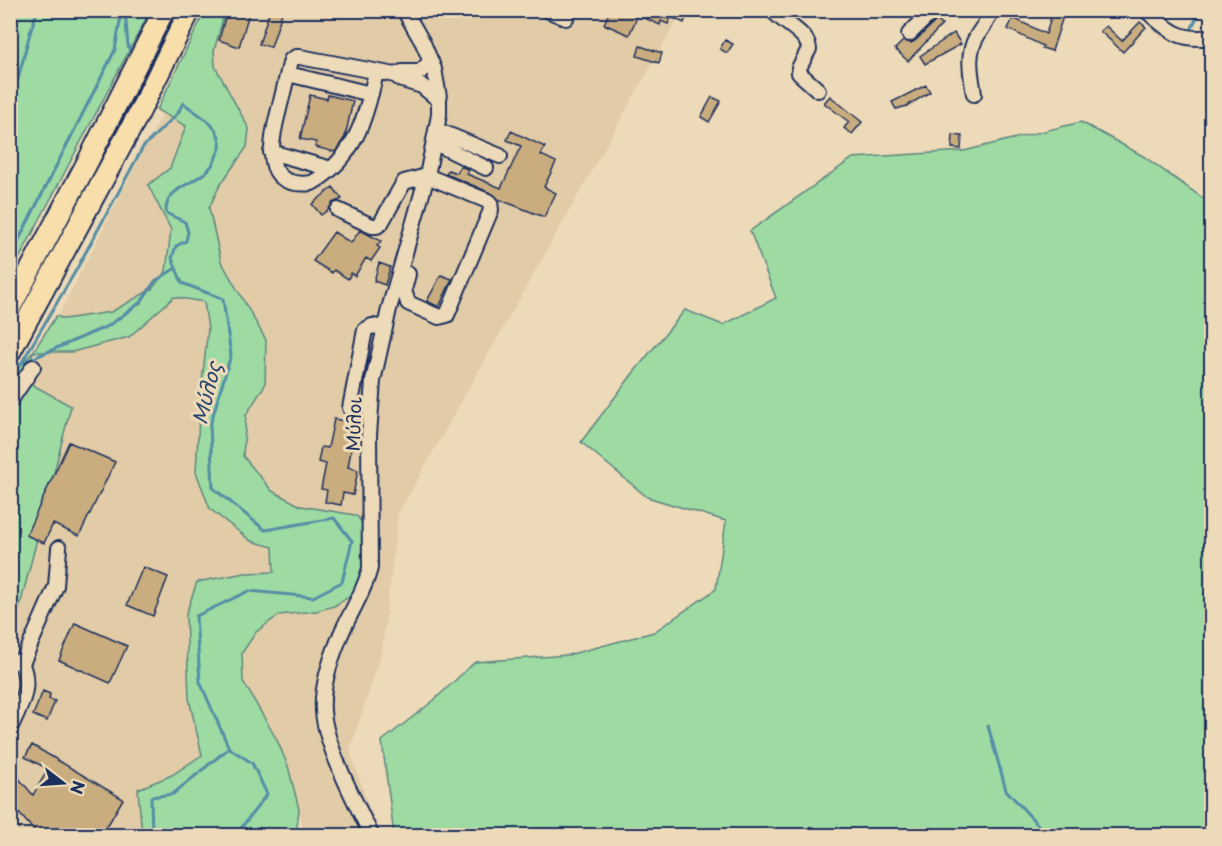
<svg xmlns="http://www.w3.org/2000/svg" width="1222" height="846" font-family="'Playpen Sans',sans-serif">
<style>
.built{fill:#e2cca7}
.green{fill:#9ddba3;stroke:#5c8580;stroke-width:1.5}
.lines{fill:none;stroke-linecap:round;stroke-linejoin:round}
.stream{stroke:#558da6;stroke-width:3}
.building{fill:#caad7f;stroke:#1b2f5e;stroke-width:1.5}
.minor-casing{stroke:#1b2f5e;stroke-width:18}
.highway-casing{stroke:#1b2f5e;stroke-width:24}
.minor{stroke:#eddab8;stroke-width:14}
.highway{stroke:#f8deab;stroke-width:20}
.labels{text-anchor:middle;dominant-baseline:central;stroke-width:6;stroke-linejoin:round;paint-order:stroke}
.street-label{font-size:18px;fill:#1b2f5e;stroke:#eddab8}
.water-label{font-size:20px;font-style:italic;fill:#294670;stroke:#eddab8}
</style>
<rect width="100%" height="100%" fill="#eddab8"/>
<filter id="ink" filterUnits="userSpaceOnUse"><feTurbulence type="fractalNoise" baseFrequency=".0167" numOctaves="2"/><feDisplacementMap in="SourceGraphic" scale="12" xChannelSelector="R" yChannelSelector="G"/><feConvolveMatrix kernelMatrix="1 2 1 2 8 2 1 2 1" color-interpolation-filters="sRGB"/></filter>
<g filter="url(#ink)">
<path class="built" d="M215,11H682L398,514L382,651L350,750L378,835H304L290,773L189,835L11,836V641L71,406L25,381Z"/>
<path class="green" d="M11,10L150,11L11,274L10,11Z
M205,11H225L214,51L215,66L249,129L247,147L220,185L209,208L221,261L266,340L265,385L246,415L243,456L272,491L301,506L355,515C373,526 363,573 360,590L334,606L316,611L279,615L256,632L242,653L243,681L277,740L288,766L299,809L296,835H142L138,789L172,775L202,755L189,699L186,614L197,582L245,573L274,572L273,547L251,541L210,509L196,472L200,399L208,329L204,302L174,297L129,337L72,352H33L26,381L71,406L11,641V375L33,352L56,316L64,319L111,312L152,289L166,271L171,230L148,185L170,168L186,126L157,110Z
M1081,122L1143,156L1211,204V835H394L382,741L433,701L475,662L568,655L654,632L716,589L726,521L647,497L581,442L634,372L685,310L723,325L776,298L750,231L853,158L964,151Z"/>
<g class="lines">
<path class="stream" d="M125,10L128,46L132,57
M1191,30L1200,10
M10,102C23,72 25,40 38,10
M10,257L115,50L122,10
M24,362L108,326L141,302L155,281L176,268
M10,377L22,362L75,272L143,147L178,113L183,103C198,114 223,127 220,148C219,152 217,154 216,157C208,185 164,182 166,213L185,222L188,232L186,241L176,246L172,258L182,283L223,299L231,355L210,425L213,488L265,530L334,518L352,541L342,582L313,597L249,591L196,616L200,682L229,748L252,763L267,794L235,836
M988,726L1006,790L1048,836
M152,836L151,797L173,794L229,748"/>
</g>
<path class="building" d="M227,10H250L239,47L219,40Z
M270,10H283L271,47L259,44Z
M610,10H689L684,23L671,17L668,24L661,21L660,25L638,15L629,35L604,24Z
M1053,10H1065L1052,51L1042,48L1043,46L1008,29L1013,18L1046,34Z
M937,20L942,25L908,61L895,49L903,41L911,43L915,41Z
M1140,22L1146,27L1123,52L1100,31L1106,26L1122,41Z
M954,33L961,44L925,64L920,56Z
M725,40L733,44L727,53L720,49Z
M640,46L662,53L659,63L637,56Z
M926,85L930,92L907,106L896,109L892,102Z
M310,95L327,99L328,95L353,101L345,137L335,152L315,147L316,142L300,139Z
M830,96L862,122L852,134L844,128L849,122L824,103Z
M712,97L721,101L709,122L701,117Z
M511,131L545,147L541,155L556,162L544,187L556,193L544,217L498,199L493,194L446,174L448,170L457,173L461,166L469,170L467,174L501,188L521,146L507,140Z
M953,135L962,136L961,149L952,148Z
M333,187L342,199L332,203L329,209L321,215L312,204Z
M360,230L381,241L377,246L380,248L371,261L366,258L355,276L351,273L348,279L334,270L332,273L313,261L334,232L351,243Z
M379,263L390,267L385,285L374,281Z
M441,275L452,279L439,307L427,301Z
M334,419L356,423L348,467L358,470L353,495L343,493L341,505L325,502L327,490L321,489L326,464L318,462L321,447L328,448Z
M69,442L115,462L79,536L53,524L44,543L26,535Z
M143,567L168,577L153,616L127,605Z
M75,623L127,646L110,683L59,660Z
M43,691L50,694L49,699L55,701L47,721L33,715Z
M32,745L123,799L109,823L97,836H92L84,828L75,836H39L10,803V768L33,795L48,769L25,757Z"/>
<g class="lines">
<g class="minor-casing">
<path id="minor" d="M547,10L566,18
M772,10C783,23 808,33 809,49L799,68V73L818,90
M1146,10C1168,30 1180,42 1212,37
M909,34L934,10
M376,72C366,118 355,158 312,183C257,190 272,137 280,105C284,90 287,75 291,60L296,57H300L395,75L402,80L422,86L439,100
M288,74L371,94
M395,75L402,72H420L431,61
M974,94C971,74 966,54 977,36C982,27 989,21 991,10
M437,130L500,156
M435,143L486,168
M271,152L331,169
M338,210L372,226H377L381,223L404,182L427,176L490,202L491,210L447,315L439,317L408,303L404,290L408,274
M10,401L33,367
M350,408L365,330L372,326L385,328
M10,661L21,662L24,659L56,586L59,548
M10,728C21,705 32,687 21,662
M372,836C356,804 325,745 323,711C321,687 330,661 339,639C348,615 364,594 370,568L369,435L373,381L389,309L427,176L439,115V97L434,69L423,43L404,10"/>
</g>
<g class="highway-casing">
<path id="highway" d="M10,308L88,161L164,10
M10,352L139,113L190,10"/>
</g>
<use href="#minor" class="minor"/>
<use href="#highway" class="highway"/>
</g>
</g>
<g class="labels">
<g class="street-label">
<text transform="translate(353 424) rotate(-88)">Μύλοι</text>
</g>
<g class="water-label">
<text transform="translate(206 393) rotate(-76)">Μύλος</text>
</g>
</g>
<rect width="1222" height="846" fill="none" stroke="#eddab8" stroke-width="36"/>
<rect x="18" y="18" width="1186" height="810" fill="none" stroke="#1b2f5e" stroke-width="2" filter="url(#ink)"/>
<g transform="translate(63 783) rotate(107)" stroke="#eddab8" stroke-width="4.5" paint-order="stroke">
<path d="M0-4.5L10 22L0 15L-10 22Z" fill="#1b2f5e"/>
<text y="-9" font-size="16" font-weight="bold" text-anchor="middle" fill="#1b2f5e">N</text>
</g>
</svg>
